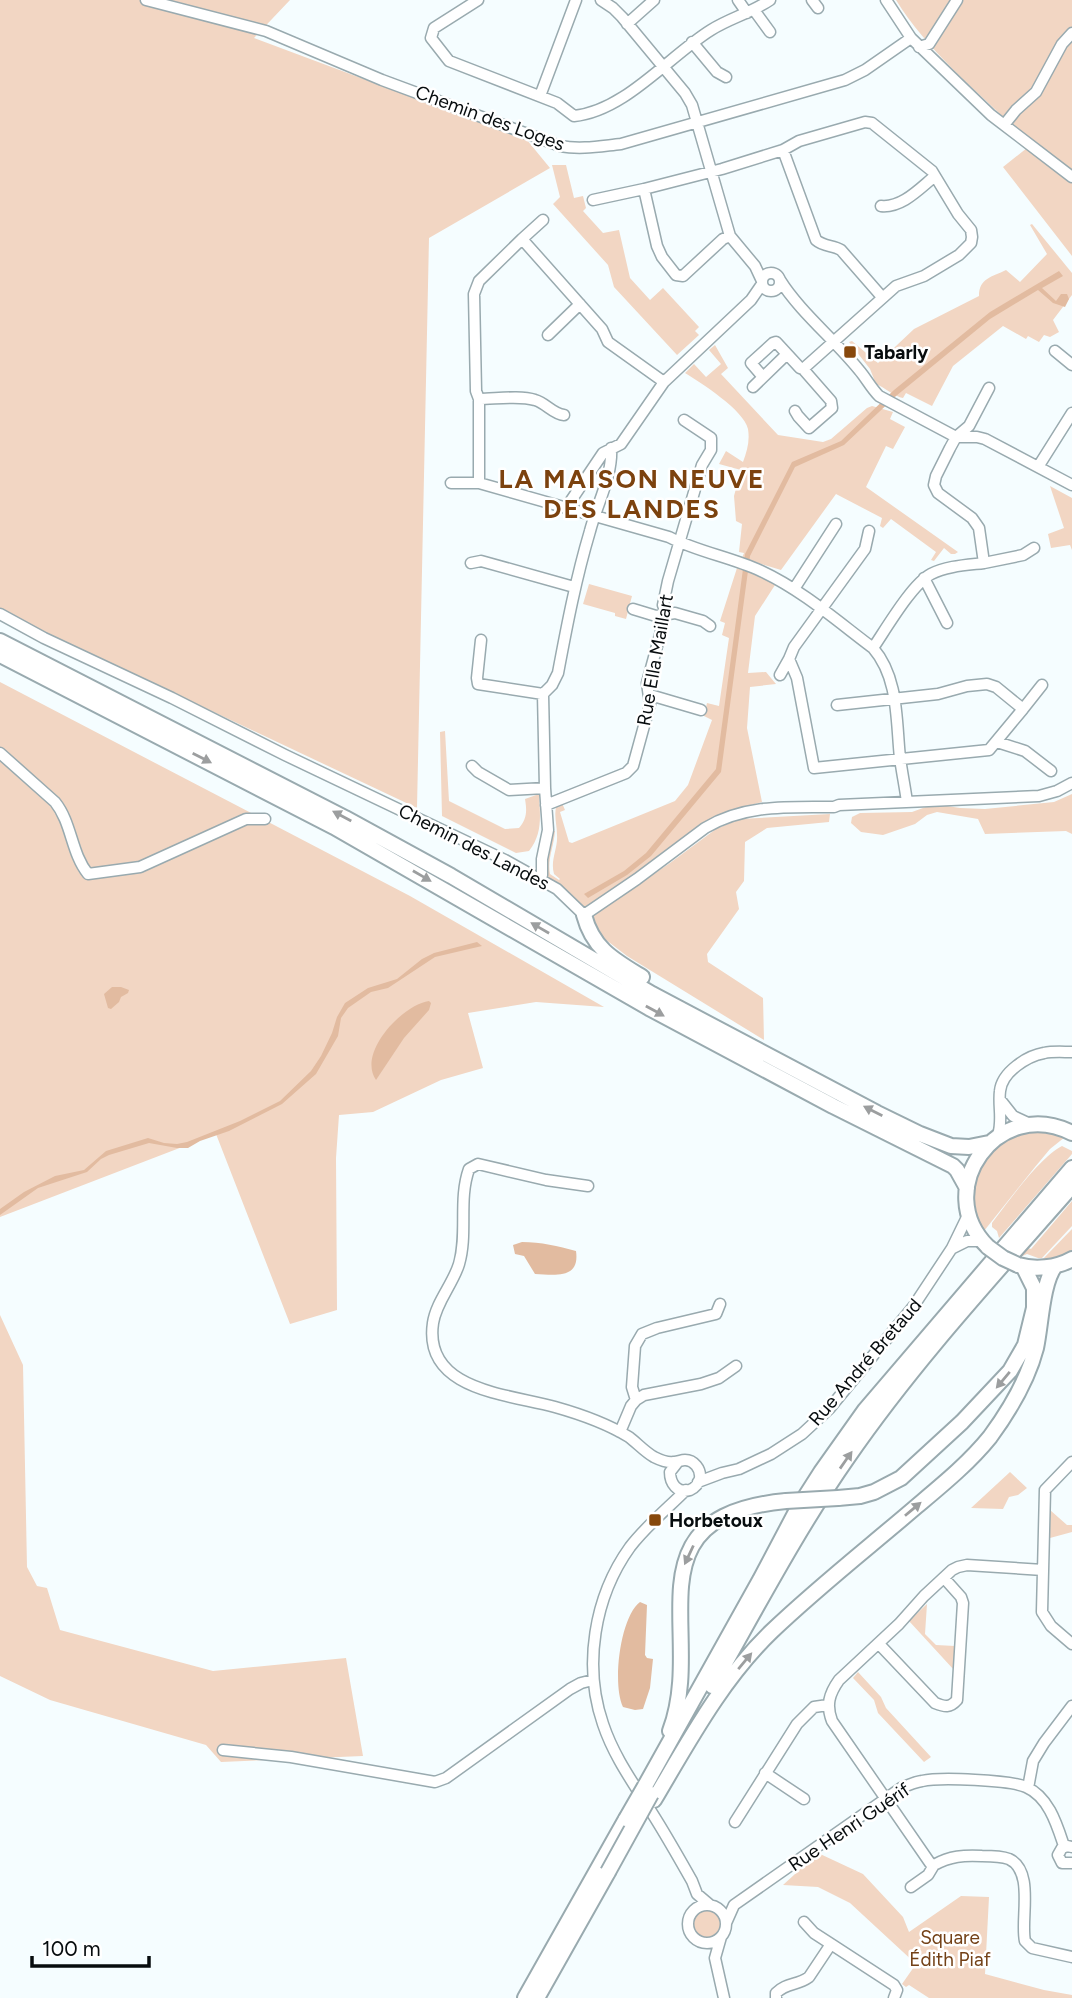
<svg xmlns="http://www.w3.org/2000/svg" width="1072" height="1998" font-family="Figtree,sans-serif">
<style>
.green{fill:#f2d6c3}
.water{fill:#e2bba0}
.lines{fill:none;stroke-linecap:round;stroke-linejoin:round}
.minor-casing{stroke:#99aaaf;stroke-width:13}
.highway-casing{stroke:#99aaaf;stroke-width:18}
.minor{stroke:#fff;stroke-width:10}
.highway{stroke:#fff;stroke-width:14}
.highway-bridge-casing{stroke:#99aaaf;stroke-width:18;stroke-linecap:butt}
.highway-bridge{stroke:#fff;stroke-width:14}
.oneway{fill:#9c9e9f}
.poi-dot{fill:#87480c;stroke:#fff;stroke-width:2.5}
.labels{text-anchor:middle;dominant-baseline:central;stroke-width:5;stroke-linejoin:round;paint-order:stroke}
.street-label{font-size:19px;fill:#070c0e;stroke:#fff}
.poi-label{font-size:19px;font-weight:bold;fill:#070c0e;stroke:#fff;text-anchor:start}
.park-label{font-size:19px;fill:#734117;stroke:#fff}
.district-label{font-size:26px;font-weight:bold;letter-spacing:2px;fill:#7c420e;stroke:#fff}
</style>
<rect width="100%" height="100%" fill="#f5fdff"/>
<path class="green" d="M0,0H290L254,38L527,140L550,168L429,238L417,808L42,631L0,608Z
M896,0H1072V256L1003,167L1032,144C986,99 930,55 896,0Z
M552,165H566L574,198L583,196L586,208L583,211L603,233L619,230L630,278L650,300L663,288L699,327L695,331L699,335L677,355L614,287L608,265L553,204L560,197Z
M1032,224L1072,273V295L1053,320L1059,332L1050,337L1044,335L1039,342L1028,336L1026,339L1003,326L953,366L932,406L906,393L903,398C895,397 884,387 876,384L870,369L849,342L852,341L878,363L914,329L979,296C979,278 992,277 1006,270L1020,282L1047,254L1030,225Z
M715,345L728,368L721,374L778,435L823,442L831,439L867,408L872,406L893,412L890,419L905,427L893,449L886,446L866,487L958,552L955,554H951L944,548L934,561L931,560L936,552L891,519L883,528L880,526L882,518L836,494L781,570L742,558L744,553L739,552L742,524L736,521L734,496L741,470L719,464L726,451L743,462C747,451 750,441 748,429C744,410 701,383 685,373L694,364L706,377L721,364L709,350Z
M1050,486L1072,498V550L1070,545L1051,548L1048,534L1064,528Z
M737,568L760,576L775,585L755,616L748,673L766,672L776,684L750,687L747,728L762,802L732,810L711,821L588,907L581,906L548,878L545,869L551,831H555C554,846 547,860 550,874L559,880L560,879L554,874C550,860 558,849 557,835C557,825 554,817 556,807L562,803L565,810L560,812L569,842L572,843L675,801L688,785L712,720L704,716L707,703L719,706L729,638L722,635L725,623L720,621Z
M589,584L632,596L626,619L615,616V613L583,604Z
M0,682L410,896L604,1007L536,1002L468,1013L483,1068L441,1080L373,1112L339,1115L336,1158L337,1310L290,1324L216,1134L0,1217Z
M445,731L449,801L505,829L519,828C527,819 527,811 525,799L539,794C540,816 543,833 529,851L516,853L442,816L440,732Z
M1072,794V834L1066,831L985,834L978,819L937,812L927,815L915,824L883,835L861,832L851,823L852,817L860,813L912,812L934,804L960,808L985,809L1054,802Z
M830,814L829,822L767,828L745,842L744,881L736,892L739,909L707,954L708,962L763,998L764,1040L627,956L597,933L592,922L595,913L670,863L716,829L740,819Z
M1040,1130L1065,1137L1050,1149L1035,1167L984,1231C965,1198 974,1158 1008,1139C1013,1137 1017,1134 1023,1132C1028,1131 1034,1131 1040,1130Z
M1062,1146L1072,1151V1154L999,1238L997,1231L992,1227V1223C1008,1202 1039,1158 1062,1146Z
M1072,1201V1226L1042,1258H1038L1027,1254L1018,1258L1028,1248L1031,1249Z
M1072,1229V1252L1053,1259L1041,1261Z
M0,1315L23,1365L27,1567L37,1586L47,1588L60,1630L213,1671L346,1658L363,1756L221,1762L206,1745L50,1700L0,1676Z
M1010,1472L1027,1488L1018,1495L1009,1497L1003,1509L971,1508Z
M1050,1510L1067,1525H1072V1532L1050,1538Z
M927,1604L925,1634L936,1645L955,1646L954,1670L909,1621Z
M858,1672L881,1697L886,1708L931,1757L924,1762L878,1713L874,1700L853,1678Z
M818,1853L863,1874L903,1917L909,1932L961,1896L989,1897L985,1974L1044,1990L1072,1995V1998H929L909,1985L906,1987L902,1984L916,1964L850,1903L818,1887L783,1885Z
M693 1924a14 14 0 1 1 28 0a14 14 0 1 1-28 0Z"/>
<path class="water" d="M1059,271L1063,276L1042,288L1056,301L1061,294H1067L1069,299L1065,307L1053,303L1038,290L990,319L896,396L844,445L795,467L750,556L721,772L651,856L627,875L588,898L584,894L624,871L646,853L716,769L745,554L792,462L841,441L894,390L990,312Z
M477,942L482,946L435,957L388,988L371,992L348,1008L341,1018L338,1036L316,1074L282,1104L229,1131L200,1141L188,1148H177L149,1143L109,1155L101,1159L87,1172L38,1188L0,1215V1209L24,1192L55,1176L84,1170L106,1151L148,1138L164,1143L177,1144L187,1142L240,1121L280,1101L311,1071L321,1056L332,1033L337,1017L345,1003L368,988L397,979L422,959L434,953Z
M112,987H121L129,990L128,993L121,997L119,1002L111,1009L108,1008L104,994Z
M429,1001L431,1003L429,1010L404,1038L376,1080C357,1053 402,1005 429,1001Z
M522,1242C541,1242 558,1246 576,1251C580,1279 556,1275 535,1274L524,1256L515,1254L513,1245Z
M640,1602L647,1605L645,1655L647,1658L653,1659L650,1688L643,1709L635,1710L623,1707C612,1685 620,1617 640,1602Z"/>
<g class="lines">
<g class="minor-casing">
<path id="minor" d="M146,0L266,31L382,80L560,146C581,150 601,146 621,144L845,80L865,70L911,38
M478,0L434,28L431,38L449,61L557,103L574,116C625,111 669,56 711,30C730,18 751,13 770,0
M601,0L613,8L622,17L685,93L692,105L730,236L755,266L762,281
M738,0L747,13
M812,0L818,8
M886,0L911,38L991,115L1072,177
M754,10L770,32
M627,24L654,0
M692,42L717,72L726,77
M919,47L929,44L957,0
M540,96L576,0
M1004,125L1016,110L1036,92L1062,44L1072,33
M783,150L816,240C824,247 833,245 841,250L882,297
M593,200L644,189
M881,206C902,208 919,189 935,176
M730,236L723,239L683,276L676,275L662,257L657,246L644,189L722,169L783,150L799,141L865,122L872,123L932,171L958,214L971,230L972,237L971,243L959,255L924,276L896,286L803,369L800,368L776,342L773,343L751,363L763,377
M522,239L543,220
M762 282a9 9 0 1 1 18 0a9 9 0 1 1-18 0Z
M780,280C800,312 835,340 859,370C866,378 871,388 879,396L956,437H977L985,439L1072,485
M548,335L580,304
M1055,351L1072,365
M753,387L787,354
M479,399C495,399 520,395 535,400C546,403 553,414 564,415
M795,411L798,416L809,428L832,408L831,401L803,369
M1038,467L1072,413
M451,483H479L669,537C698,552 731,557 761,571C802,590 837,621 873,648C899,678 896,721 900,758C902,773 905,787 907,802
M479,483V399L476,391L474,294L479,281L522,239L602,329L608,342L664,382
M566,508L603,453L621,444L664,382L751,300L762,284
M471,563L481,561L574,587
M984,563L1023,555L1034,548
M924,578L947,623
M794,589L836,524
M633,609L656,616L675,613L703,621L710,626
M0,614L44,638L172,698L285,755L505,860L557,889L584,915L637,879L705,828C745,804 789,807 834,807L839,805L1039,796L1057,791L1072,783
M481,640L477,678L478,684L543,694
M873,648C886,629 912,584 931,574C946,566 967,565 984,563L979,528L972,518L938,493L934,485L936,476L950,448L956,437L969,426L989,388
M780,675L789,659
M650,695L701,710
M837,705L938,694L967,686L987,684L996,687L1023,709L989,750L814,768L797,678L789,659L794,647L865,549L869,531
M1023,709L1042,685
M997,742L1025,751L1051,771
M0,753L55,802C72,823 71,853 88,874L140,867L246,819H265
M472,766L478,772L509,790L545,788
M546,805L626,773L633,766L650,704L647,683L666,613L663,605L668,581L702,465L711,450V438L684,420
M540,880L542,875V859L548,830L545,788L543,694L552,685L558,673C567,625 576,578 590,531C597,504 613,475 611,448
M1002,1102L1013,1116L1030,1124
M998,1135C1003,1120 998,1106 1000,1091C1002,1072 1027,1056 1044,1053C1053,1051 1063,1052 1072,1052
M588,1186L546,1180L478,1164L469,1169C458,1200 468,1233 459,1264C453,1284 436,1302 433,1323C423,1391 509,1394 555,1407C580,1414 606,1423 629,1437C637,1443 645,1452 654,1457C660,1460 668,1463 674,1462C678,1462 681,1460 685,1460C694,1460 701,1469 700,1478C699,1483 695,1488 690,1490C677,1494 670,1483 670,1472L677,1463
M953,1248L967,1241H982
M636,1400L644,1395L701,1384L719,1378L736,1366
M620,1432L631,1406L636,1400L632,1387L635,1346L642,1334L657,1328L716,1314L720,1304
M1072,1462L1045,1490L1042,1612L1051,1626L1072,1644
M698,1482L722,1473L739,1469L771,1454L802,1434L829,1409L913,1307L952,1248L969,1213
M686,1490C668,1508 646,1526 630,1547C594,1597 583,1666 603,1724C614,1757 634,1784 652,1813C666,1835 679,1858 692,1881L697,1894L710,1905
M1043,1570L967,1565L958,1567L952,1570L924,1596L899,1624L839,1680C829,1694 826,1705 832,1721L930,1863L934,1865C950,1856 964,1855 982,1856C990,1856 1001,1856 1009,1859C1035,1871 1020,1920 1025,1941L1032,1948L1072,1957
M879,1644L935,1703C945,1707 950,1708 957,1700L963,1603L961,1597L944,1578
M223,1750L291,1757L435,1782L446,1778L570,1689L581,1683L593,1680
M765,1773L804,1799
M1028,1788L1033,1761L1044,1743L1072,1706
M735,1822L797,1724L814,1707L828,1705
M1072,1847L1067,1846L1062,1848L1058,1855L1062,1863H1072
M911,1887L928,1875L934,1865
M688 1924a19 19 0 1 1 38 0a19 19 0 1 1-38 0Z
M804,1922L814,1933L831,1944
M726,1923L734,1905L901,1788C908,1785 915,1782 922,1781C940,1777 1010,1780 1026,1787C1049,1797 1057,1825 1064,1846
M721,1937L715,1958L724,1998
M776,1998V1993C787,1982 797,1986 809,1977L831,1944L894,1985L897,1990L894,1998"/>
</g>
<g class="highway-casing">
<path id="highway" d="M0,641L345,818L451,876L652,994L877,1113L920,1134L951,1146L969,1147L989,1143
M0,655L334,827L649,1008L833,1106L953,1166L957,1170L967,1188
M584,915C593,949 614,960 642,977
M988,1247C930,1190 998,1095 1072,1133
M1018,1265C1035,1270 1056,1268 1072,1259
M838,1498L860,1496L874,1492L901,1478L962,1422L1010,1371L1025,1345L1034,1308V1288L1023,1266
M712,1686C756,1609 797,1530 848,1457C915,1360 995,1274 1072,1186
M670,1731C707,1634 624,1516 786,1501
M645,1786L760,1580L798,1508L821,1472L865,1410L1072,1168
M654,1800C689,1741 722,1679 772,1631C818,1587 868,1548 917,1506C942,1485 969,1463 990,1437C1009,1411 1028,1379 1036,1348C1041,1325 1042,1283 1055,1266
M525,1998L626,1819
M537,1998L608,1872"/>
</g>
<use href="#minor" class="minor"/>
<use href="#highway" class="highway"/>
<g class="highway-bridge-casing">
<path id="highway-bridge" d="M988,1247L1003,1258L1018,1265
M786,1501L838,1498
M626,1819L645,1786
M608,1872L651,1794"/>
</g>
<use href="#highway-bridge" class="highway-bridge"/>
</g>
<defs><path id="oneway-solid" d="M-6-.8H1V-3.2L6.5 0L1 3.2V.8H-6Z" transform="scale(1.75)"/></defs>
<g class="oneway">
<use href="#oneway-solid" transform="translate(202 758) rotate(27)"/>
<use href="#oneway-solid" transform="translate(342 816) rotate(-152)"/>
<use href="#oneway-solid" transform="translate(422 876) rotate(30)"/>
<use href="#oneway-solid" transform="translate(540 928) rotate(-150)"/>
<use href="#oneway-solid" transform="translate(655 1011) rotate(29)"/>
<use href="#oneway-solid" transform="translate(873 1111) rotate(-153)"/>
<use href="#oneway-solid" transform="translate(1003 1380) rotate(130)"/>
<use href="#oneway-solid" transform="translate(846 1460) rotate(-55)"/>
<use href="#oneway-solid" transform="translate(913 1509) rotate(-40)"/>
<use href="#oneway-solid" transform="translate(689 1555) rotate(115)"/>
<use href="#oneway-solid" transform="translate(745 1661) rotate(-50)"/>
</g>
<g class="poi-dot">
<rect x="843" y="345" width="14" height="14" rx="3.5"/>
<rect x="648" y="1513" width="14" height="14" rx="3.5"/>
</g>
<g class="labels">
<g class="street-label">
<text transform="translate(490 118) rotate(20)">Chemin des Loges</text>
<text transform="translate(655 660) rotate(-80)">Rue Ella Maillart</text>
<text transform="translate(474 847) rotate(27)">Chemin des Landes</text>
<text transform="translate(865 1362) rotate(-49)">Rue André Bretaud</text>
<text transform="translate(849 1827) rotate(-34)">Rue Henri Guérif</text>
</g>
<g class="poi-label">
<text x="864" y="352">Tabarly</text>
<text x="669" y="1520">Horbetoux</text>
</g>
<g class="park-label">
<text x="950" y="1937">Square<tspan x="950" dy="22">Édith Piaf</tspan></text>
</g>
<g class="district-label">
<text x="632" y="479">LA MAISON NEUVE<tspan x="632" dy="30">DES LANDES</tspan></text>
</g>
</g>
<path d="M32 1956v10h117v-10" fill="none" stroke="#070c0e" stroke-width="3.5"/>
<text x="42" y="1956" font-size="21" fill="#070c0e" stroke="#ffffff" stroke-width="5" paint-order="stroke">100 m</text>
</svg>
